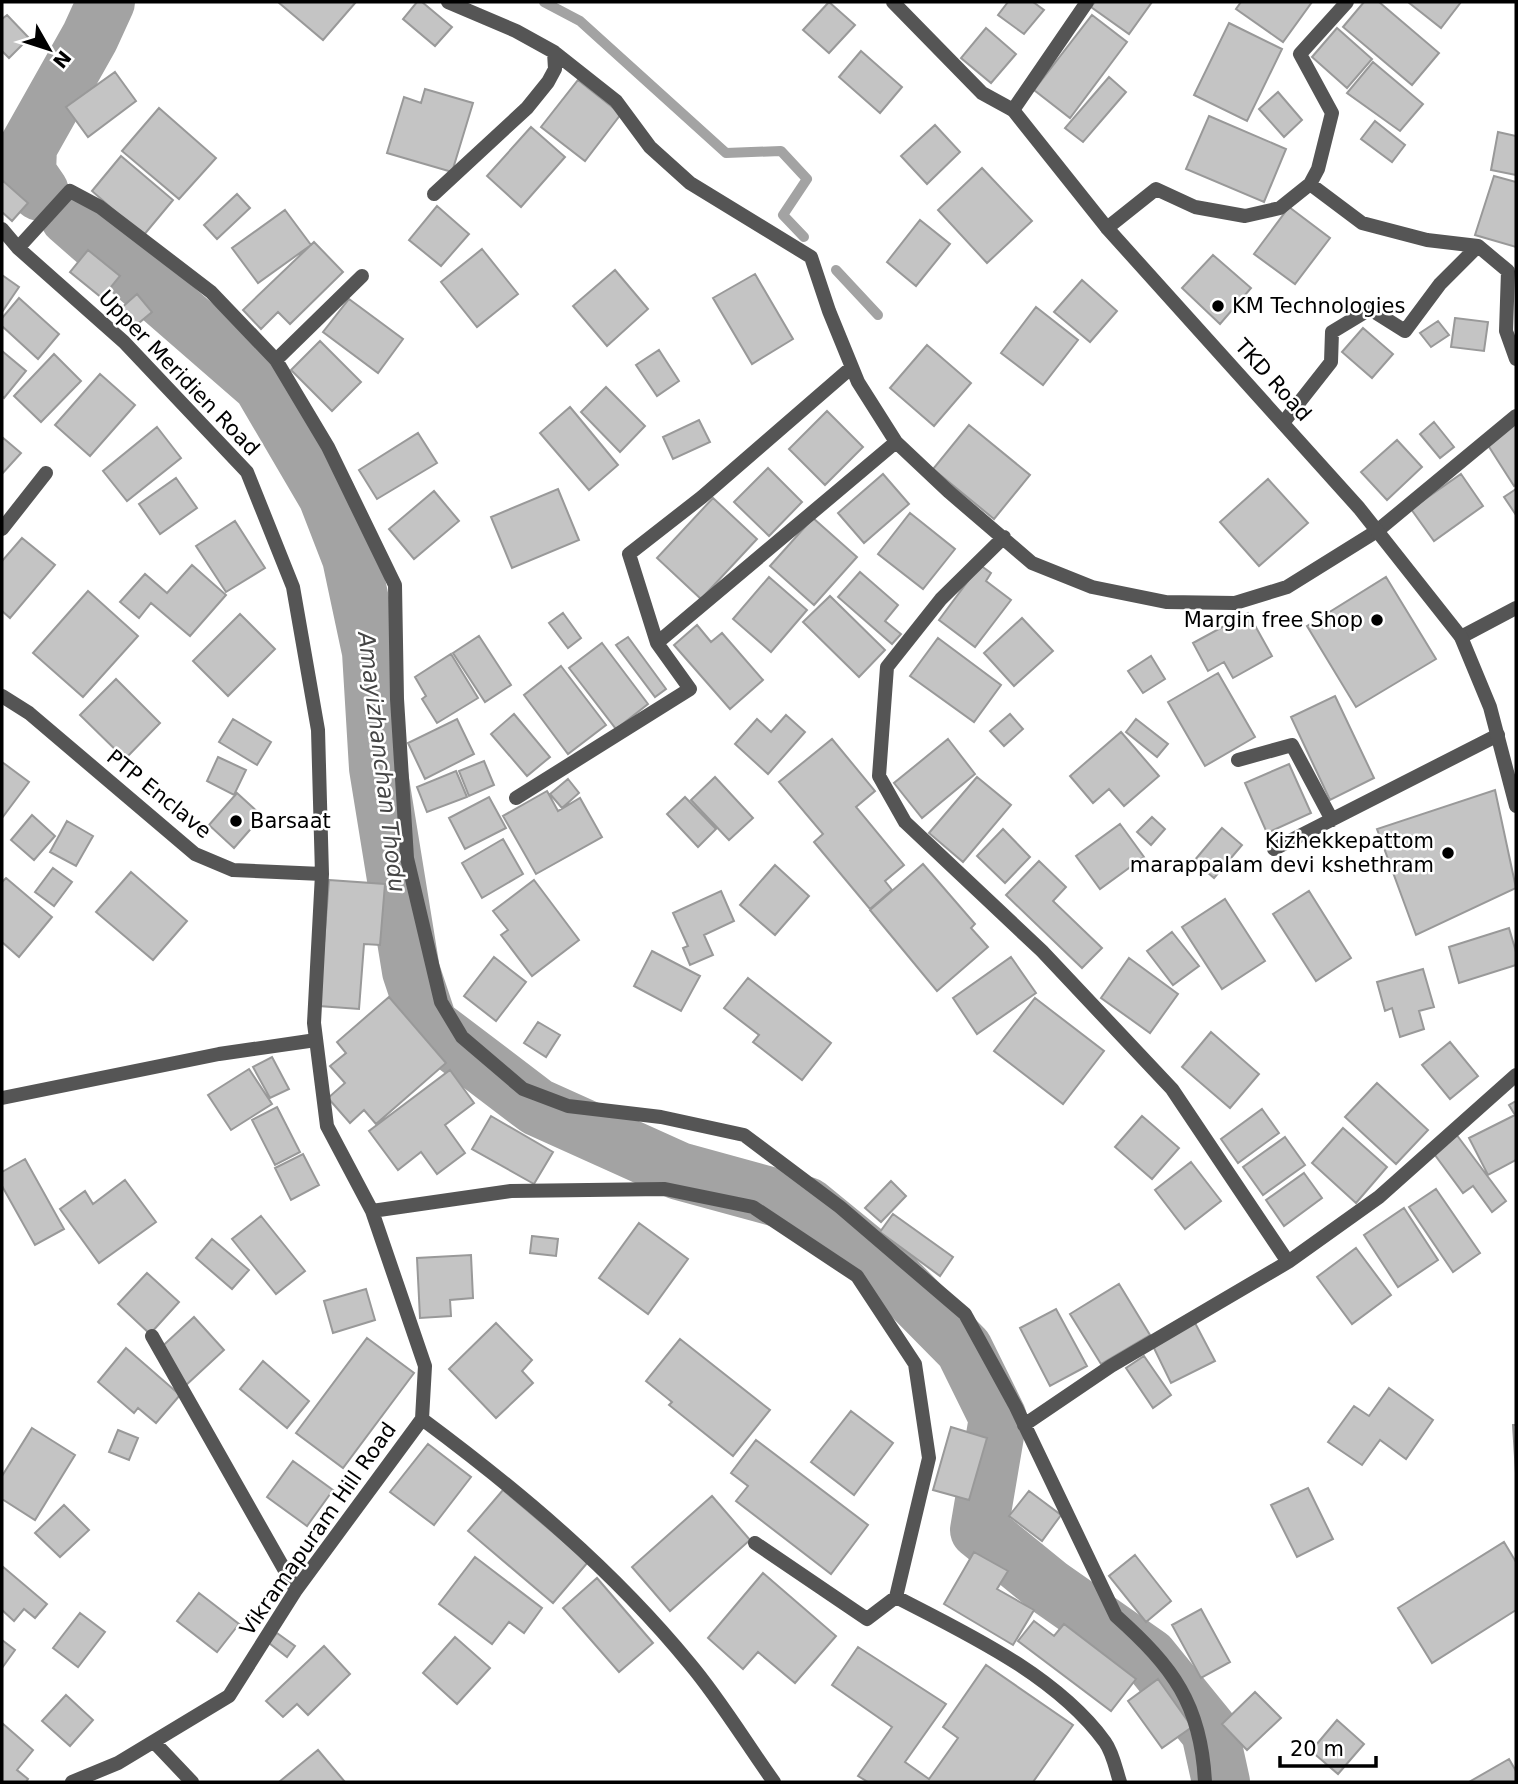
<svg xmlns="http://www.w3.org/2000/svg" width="1518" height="1784" font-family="'DejaVu Sans',sans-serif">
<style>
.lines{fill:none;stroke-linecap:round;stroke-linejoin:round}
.stream{stroke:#a3a3a3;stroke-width:10}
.river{stroke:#a3a3a3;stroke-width:58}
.building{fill:#c4c4c4;stroke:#999;stroke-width:2}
.minor{stroke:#555;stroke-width:14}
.tertiary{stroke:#555;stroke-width:14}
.poi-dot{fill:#000;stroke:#fff;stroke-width:2.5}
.labels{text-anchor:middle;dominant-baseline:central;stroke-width:5;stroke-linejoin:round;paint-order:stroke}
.poi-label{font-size:21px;fill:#000;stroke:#fff;text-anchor:start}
.street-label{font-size:21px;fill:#000;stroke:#fff}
.water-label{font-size:23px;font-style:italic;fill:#444;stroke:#fff}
</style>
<rect width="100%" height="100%" fill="#fff"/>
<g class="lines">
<path class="stream" d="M544,2L580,21L726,153L781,151L807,179L783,215L804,237
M836,270L878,315"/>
<path class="river" d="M40,192L27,173L28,147L90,37L106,2
M69,217L262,385L327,496L351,558L371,652L378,768L411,971L429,1025L537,1107L679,1171L807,1206L889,1273L964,1349L998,1418L979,1530L1049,1587L1149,1657L1210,1732L1221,1782"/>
</g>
<path class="building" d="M278,2H356L323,40Z
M417,2H422L452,27L435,46L403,19Z
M829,2L855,25L829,53L803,30Z
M1008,2H1033L1044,10L1024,34L998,15Z
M1095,2H1152L1129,34L1091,7Z
M1241,2H1312L1283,42L1236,9Z
M1364,2H1379L1439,53L1412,85L1343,27Z
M1408,2H1461L1441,28Z
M7,15L29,38L9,58L2,51V19Z
M1092,15L1127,42L1070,118L1034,90Z
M1229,23L1282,49L1247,121L1194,95Z
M986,28L1016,54L991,83L961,58Z
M1337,28L1372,59L1347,88L1312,57Z
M861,51L902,87L880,113L839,77Z
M1373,62L1423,104L1400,131L1347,93Z
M115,72L136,101L88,137L66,107Z
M1109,77L1126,92L1083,142L1065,128Z
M578,80L621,114L585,161L541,127Z
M425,89L473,103L452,172L387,153L404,97L421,103Z
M1278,92L1302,120L1284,137L1259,109Z
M159,108L216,158L179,199L122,151Z
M1209,116L1286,149L1264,202L1186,169Z
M1375,121L1405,145L1392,162L1361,139Z
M935,125L960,152L927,184L901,156Z
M531,127L565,157L521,207L487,176Z
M1498,132L1516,136V175L1491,170Z
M121,156L173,200L143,236L92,191Z
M982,168L1032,221L987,263L938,210Z
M1494,176L1516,182V247L1475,235Z
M2,180L28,203L12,221L2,212Z
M237,194L250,208L217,239L204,225Z
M437,206L469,234L441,266L409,240Z
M1289,207L1330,238L1295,284L1254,254Z
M285,210L311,245L258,283L232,248Z
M920,220L950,244L916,286L887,262Z
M314,242L343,272L290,324L278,312L261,329L243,310Z
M482,249L518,294L477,327L441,282Z
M88,250L120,276L102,298L70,272Z
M1213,255L1251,288L1220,324L1182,288Z
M615,270L648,309L607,346L573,306Z
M755,274L793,339L752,364L713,298Z
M2,275L19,287L2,312Z
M1082,280L1117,311L1090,342L1054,312Z
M137,294L152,312L134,327L119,310Z
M19,298L59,334L38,359L2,326V318Z
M349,299L403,339L378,373L323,332Z
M1036,307L1078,340L1043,385L1001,353Z
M1455,318L1488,322L1484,351L1451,347Z
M1438,321L1449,335L1431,347L1420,333Z
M1363,328L1393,354L1372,378L1342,352Z
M320,341L361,382L332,411L291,370Z
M927,345L971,383L934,426L890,388Z
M659,350L679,381L657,396L636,365Z
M2,351L26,371L4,398L2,396Z
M54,354L81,381L41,422L14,396Z
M100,374L135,405L90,456L55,425Z
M606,387L645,426L620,452L581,412Z
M570,407L618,465L589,490L540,433Z
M827,411L863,447L825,485L789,449Z
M1516,419V485L1514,486L1484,439Z
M699,420L710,442L673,459L663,437Z
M1434,422L1454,447L1440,458L1420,434Z
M969,425L1030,475L994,519L933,469Z
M157,427L181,458L127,501L103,471Z
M418,433L437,463L377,499L359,470Z
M2,437L21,453L2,474Z
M1397,440L1422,467L1387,500L1361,472Z
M768,468L802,502L769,536L734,502Z
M883,474L909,504L864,543L838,513Z
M1461,474L1483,506L1434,541L1411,509Z
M176,478L197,508L160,534L139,504Z
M1268,479L1308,523L1259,566L1220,522Z
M558,489L579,540L512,568L491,517Z
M1516,489V515L1504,497Z
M434,491L459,521L414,559L389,529Z
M713,498L757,539L701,599L657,558Z
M910,513L955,549L923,589L878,554Z
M813,518L857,557L814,605L770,566Z
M235,521L265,568L226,592L196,546Z
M22,538L55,565L10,618L2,611V561Z
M192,565L226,595L190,636L151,603L139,618L120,602L145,574L167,593Z
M980,565L991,573L986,581L1011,600L975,647L939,620Z
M860,572L898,605L885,621L901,634L892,644L838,597Z
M769,577L807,610L771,652L733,619Z
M1386,577L1436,659L1356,707L1307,626Z
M88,591L138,636L83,697L33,653Z
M830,596L885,650L859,677L803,622Z
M563,613L581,638L568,648L549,623Z
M1248,613L1272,656L1233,678L1224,662L1208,671L1193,643Z
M240,614L275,649L228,696L193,661Z
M1022,618L1053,651L1014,686L984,653Z
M697,625L711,642L722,633L763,680L730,709L674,645Z
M479,636L511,685L485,702L453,653Z
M628,637L666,689L655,697L616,645Z
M938,638L1001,685L974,722L910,676Z
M602,643L648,704L616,729L569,668Z
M451,654L478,698L437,723L422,699L426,696L415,677Z
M1151,656L1165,679L1143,693L1128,671Z
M561,666L606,725L568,754L524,695Z
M1218,673L1255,737L1205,766L1168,702Z
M116,679L160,723L125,759L80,715Z
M1335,696L1374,778L1330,800L1291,717Z
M514,714L550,757L527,776L491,734Z
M1010,714L1023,729L1004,746L990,731Z
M786,715L805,732L768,774L735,744L757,719L771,732Z
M233,719L271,742L257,765L219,742Z
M457,719L474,754L425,779L408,743Z
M1136,719L1168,744L1157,757L1126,732Z
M1121,732L1159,776L1124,806L1109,789L1093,803L1070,776Z
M832,739L875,791L856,807L904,865L885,881L892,890L870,909L814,842L823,834L779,782Z
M948,739L975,774L922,818L894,783Z
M218,757L246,770L234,795L207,781Z
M484,761L494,785L469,796L459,771Z
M2,762L29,782L2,818Z
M1289,764L1311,813L1267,833L1245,783Z
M456,771L467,797L427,812L417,787Z
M715,777L753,818L729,840L691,800Z
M977,777L1011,805L963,862L929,833Z
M568,779L579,793L562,808L550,794Z
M1495,790L1516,888L1416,935L1377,829Z
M547,791L558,811L580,798L602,837L536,874L503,816Z
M237,793L262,816L234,848L209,825Z
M489,797L506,828L465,849L449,818Z
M685,797L716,829L698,847L667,814Z
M32,815L55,836L34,860L11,840Z
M1152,817L1165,829L1151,845L1137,832Z
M67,821L93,836L76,866L50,852Z
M1120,824L1144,857L1100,889L1076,856Z
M1222,828L1242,845L1214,878L1194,861Z
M1003,829L1030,857L1005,883L977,856Z
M503,839L523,874L482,898L462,863Z
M1039,861L1066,887L1053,901L1102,948L1082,968L1006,895Z
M923,864L975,924L971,928L988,947L937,991L870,910Z
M775,865L809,896L775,935L740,905Z
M53,868L72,882L54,906L35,892Z
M131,872L187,921L153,960L96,912Z
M6,878L52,917L19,957L2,942V882Z
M329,880L385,884L380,945L364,944L359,1009L319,1006Z
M534,880L579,940L532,976L501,935L508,930L493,911Z
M721,891L734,921L704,935L713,955L690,965L683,948L688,946L673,913Z
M1309,891L1351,958L1316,981L1273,914Z
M1225,899L1265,961L1222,989L1182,927Z
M1509,928L1516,952V965L1459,983L1449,947Z
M1172,932L1199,966L1173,985L1147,951Z
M652,951L700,976L681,1011L634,986Z
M494,957L526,982L496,1021L464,996Z
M1011,957L1036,993L977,1034L953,998Z
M1129,958L1178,994L1150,1033L1101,998Z
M1423,969L1434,1007L1419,1011L1424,1029L1400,1037L1392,1008L1385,1011L1377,982Z
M748,978L831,1043L802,1080L753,1042L759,1035L724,1008Z
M389,997L446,1063L376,1124L364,1110L350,1123L328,1098L345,1083L330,1066L346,1053L337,1042Z
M1035,998L1104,1051L1063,1104L994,1051Z
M538,1022L560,1035L546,1057L524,1043Z
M1211,1032L1259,1074L1230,1108L1182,1067Z
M1450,1042L1478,1076L1450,1099L1422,1065Z
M272,1057L289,1089L270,1098L253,1067Z
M249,1069L272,1104L231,1130L208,1095Z
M450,1070L474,1103L445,1125L465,1153L437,1174L421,1152L398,1170L369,1131Z
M1377,1083L1428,1130L1396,1164L1345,1117Z
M1516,1101V1160L1488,1175L1469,1138L1515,1115L1509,1105Z
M277,1107L300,1152L275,1165L252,1120Z
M1262,1109L1279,1133L1238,1163L1221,1139Z
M491,1116L553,1152L534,1184L472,1149Z
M1142,1116L1179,1148L1152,1179L1115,1147Z
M1343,1128L1387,1167L1356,1203L1312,1163Z
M1456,1134L1506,1201L1492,1212L1473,1186L1463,1193L1432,1151Z
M1285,1137L1305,1165L1263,1195L1243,1167Z
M303,1154L319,1185L291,1200L275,1168Z
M25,1159L64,1229L35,1245L2,1186V1172Z
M1191,1162L1221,1201L1185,1229L1155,1190Z
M1304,1173L1322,1198L1284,1226L1266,1200Z
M125,1180L156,1222L99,1263L60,1209L85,1191L93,1204Z
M891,1181L906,1196L881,1222L865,1208Z
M1436,1189L1480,1253L1453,1272L1409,1207Z
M1404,1208L1438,1260L1398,1287L1364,1235Z
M893,1214L953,1257L940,1276L880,1232Z
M261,1216L305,1271L276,1294L232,1239Z
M639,1223L688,1259L648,1314L599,1278Z
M532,1236L558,1239L556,1256L530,1253Z
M212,1239L249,1270L232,1289L196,1258Z
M1356,1248L1391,1295L1352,1324L1317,1277Z
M471,1255L473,1298L450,1300L451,1316L420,1318L417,1258Z
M147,1273L179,1302L150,1334L118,1304Z
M1119,1284L1150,1335L1101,1364L1070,1314Z
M366,1289L375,1320L333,1333L324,1301Z
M1056,1309L1087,1366L1050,1386L1020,1328Z
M194,1317L224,1350L185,1386L155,1353Z
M1194,1321L1215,1361L1171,1383L1151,1342Z
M496,1323L532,1360L522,1371L533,1383L496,1418L449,1369Z
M367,1338L414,1373L343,1468L296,1433Z
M680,1339L770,1410L733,1456L669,1405L672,1402L646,1381Z
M126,1348L180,1395L156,1423L138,1408L134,1413L98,1382Z
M1144,1356L1171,1395L1153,1408L1126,1368Z
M263,1361L309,1401L287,1428L240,1389Z
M1389,1388L1433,1420L1406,1459L1380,1440L1362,1465L1328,1442L1354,1406L1369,1416Z
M851,1411L893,1443L854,1495L811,1462Z
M1513,1425H1516V1473Z
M951,1427L987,1438L969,1500L933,1490Z
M32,1428L75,1455L35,1520L2,1499V1476Z
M118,1430L138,1438L129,1460L109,1452Z
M756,1440L868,1525L831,1574L736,1501L748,1486L731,1473Z
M428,1444L471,1477L434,1525L390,1492Z
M293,1461L333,1490L307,1526L267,1497Z
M1308,1488L1333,1539L1297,1557L1271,1505Z
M503,1490L588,1562L553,1603L468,1531Z
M1029,1491L1061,1515L1042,1541L1009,1516Z
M712,1496L750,1540L670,1611L632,1567Z
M64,1505L89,1530L60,1557L35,1533Z
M1504,1542L1516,1562V1610L1432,1663L1398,1608Z
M974,1552L1008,1571L997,1589L1034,1610L1013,1645L944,1604Z
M1135,1555L1171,1601L1146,1622L1109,1576Z
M475,1557L542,1608L524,1633L509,1622L492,1644L439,1604Z
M2,1566L47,1604L35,1618L24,1609L14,1621L2,1610Z
M763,1573L836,1636L795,1683L758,1652L743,1669L708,1638Z
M597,1578L653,1643L619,1672L563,1608Z
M199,1593L239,1624L217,1652L177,1621Z
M1201,1609L1230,1662L1201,1678L1172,1625Z
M80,1613L105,1632L78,1667L53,1648Z
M1034,1621L1054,1636L1064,1624L1136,1679L1111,1711L1018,1641Z
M277,1633L295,1646L287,1657L269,1643Z
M455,1637L490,1668L457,1704L423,1673Z
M2,1640L15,1650L2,1668Z
M324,1646L350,1674L308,1715L297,1704L283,1717L266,1701Z
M858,1647L946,1704L905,1762L929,1779L958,1738L943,1727L986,1665L1073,1725L1033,1782H868L858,1776L892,1727L832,1685Z
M1158,1679L1192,1727L1162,1748L1128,1701Z
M1255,1692L1281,1718L1247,1750L1222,1724Z
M66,1695L93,1720L70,1746L42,1721Z
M1337,1720L1364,1744L1338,1774L1311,1751Z
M2,1723L33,1750L17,1770L28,1779L26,1782H2Z
M318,1750L345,1782H279Z
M1509,1759L1516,1771V1782H1469Z"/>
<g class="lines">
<path class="minor" d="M554,52L616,101L650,147L690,183L811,257L829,311L858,382L896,442L948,491L1032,563L1092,587L1166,602L1235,603L1287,587L1377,531L1516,416
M1013,110L1087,2
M1310,184L1362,223L1427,240L1478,246L1508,271L1506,331L1516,359
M434,194L527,108L548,82L555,69L554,52L516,31L448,2
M1107,228L1156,189L1195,207L1245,216L1280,208L1310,184L1318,169L1332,113L1300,54L1347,2
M2,229L18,248L124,342L247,472L293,587L318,730L322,874L314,1023L327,1126L372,1211L511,1191L665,1189L753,1207L857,1276L915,1364L929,1458L896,1597C968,1634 1057,1676 1105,1742C1113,1753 1116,1770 1120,1782
M18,248L70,191L100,207L211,292L276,360L328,447L395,585L397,699L407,858L441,1002L462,1037L523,1089L568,1106L661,1117L744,1135L840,1207L965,1314L1016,1407L1116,1616C1173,1667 1201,1704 1205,1782
M276,360L362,276
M1283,423L1331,362L1332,332L1370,309L1405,331L1440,284L1478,246
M2,529L46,473
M1004,537L941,599L887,667L879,776L905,822L1042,951L1172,1089L1288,1262L1379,1197L1516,1075
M1461,637L1516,608
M657,643L629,554L702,497L852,367
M2,696L29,713L195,854L233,870L322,874
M1238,760L1292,745L1332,820
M516,798L690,689L657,643L896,442
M1274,849L1498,735
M2,1098L219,1054L316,1040
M152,1336L296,1590
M422,1419C519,1491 613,1570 690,1664C721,1701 746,1743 774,1782
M1024,1425L1111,1366L1288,1262
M755,1543L867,1619L896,1597
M154,1742L192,1782
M72,1782L118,1763L229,1696L296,1590L422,1419L425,1366L372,1211"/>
<path class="tertiary" d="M893,2L982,93L1013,110L1107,228L1359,508L1461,637L1490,707L1516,806"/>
</g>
<g class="poi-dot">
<circle cx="1218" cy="306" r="7"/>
<circle cx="1377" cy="620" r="7"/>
<circle cx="236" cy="821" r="7"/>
<circle cx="1448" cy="853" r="7"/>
</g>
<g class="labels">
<g class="poi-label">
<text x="1232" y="306">KM Technologies</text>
<text x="1363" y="620" text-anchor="end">Margin free Shop</text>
<text x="250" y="821">Barsaat</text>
<text x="1434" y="841" text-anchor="end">Kizhekkepattom<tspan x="1434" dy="24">marappalam devi kshethram</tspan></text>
</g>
<g class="street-label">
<text transform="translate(179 373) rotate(46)">Upper Meridien Road</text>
<text transform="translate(1273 380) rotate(48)">TKD Road</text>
<text transform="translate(159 794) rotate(39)">PTP Enclave</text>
<text transform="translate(318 1529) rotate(-55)">Vikramapuram Hill Road</text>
</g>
<g class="water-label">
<text transform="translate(382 762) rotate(83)">Amayizhanchan Thodu</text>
</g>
</g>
<rect width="1518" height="1784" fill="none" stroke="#000000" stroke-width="7"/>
<g transform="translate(49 49) rotate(129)" stroke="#ffffff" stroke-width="5" paint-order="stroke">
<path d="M0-5L12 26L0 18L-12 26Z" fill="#000000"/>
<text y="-10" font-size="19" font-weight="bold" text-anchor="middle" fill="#000000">N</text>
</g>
<path d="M1280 1756v10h96v-10" fill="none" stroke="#000000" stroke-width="3.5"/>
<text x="1290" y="1756" font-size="21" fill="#000000" stroke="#ffffff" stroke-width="5" paint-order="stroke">20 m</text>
</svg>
